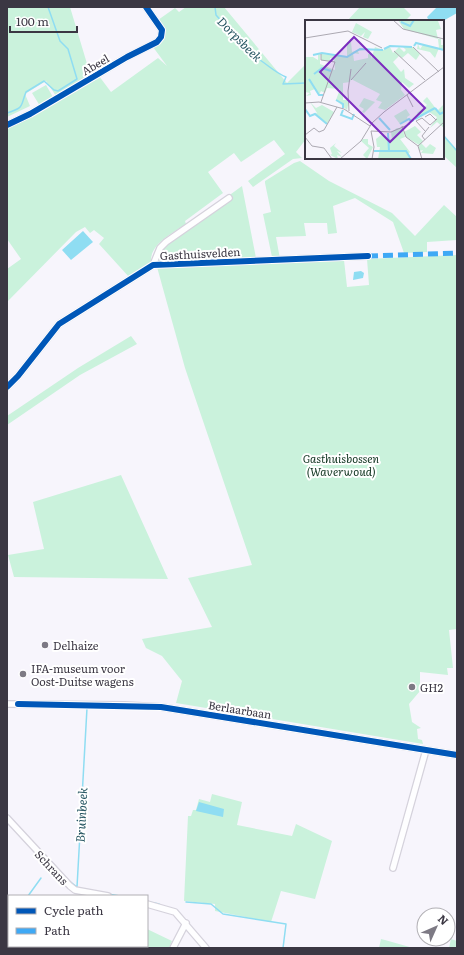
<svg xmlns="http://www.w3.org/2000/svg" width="464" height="955" font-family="Literata,serif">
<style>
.green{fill:#caf2dc}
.water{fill:#8fddf2}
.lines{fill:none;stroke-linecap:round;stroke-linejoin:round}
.stream{stroke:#8fddf2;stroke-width:1.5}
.minor-casing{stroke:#d5d2dc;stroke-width:8}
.minor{stroke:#fefeff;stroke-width:5.5}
.quiet{stroke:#3fa9f5;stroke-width:5;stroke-dasharray:10 5;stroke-linecap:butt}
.cycleway-casing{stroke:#fff;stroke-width:8}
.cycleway{stroke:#0057b8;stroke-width:6}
.poi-dot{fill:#7d7a84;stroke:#fff;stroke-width:1.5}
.labels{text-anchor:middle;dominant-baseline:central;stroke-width:4;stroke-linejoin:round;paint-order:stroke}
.street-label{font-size:11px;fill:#3b3743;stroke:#fff}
.park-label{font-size:11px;font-style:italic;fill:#0f331f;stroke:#fff}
.poi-label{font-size:11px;fill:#3b3743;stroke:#fff;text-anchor:start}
.water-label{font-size:12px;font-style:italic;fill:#255561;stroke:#fff}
.inset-river{fill:none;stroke:#8fddf2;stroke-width:2}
.inset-road{fill:none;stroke:#aca9b2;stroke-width:1}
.view{fill:#7b2cbf;fill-opacity:0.15;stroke:#7b2cbf;stroke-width:2}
.inset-edge{fill:none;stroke:#3b3743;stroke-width:2}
</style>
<rect width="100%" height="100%" fill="#f7f5fc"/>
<path class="green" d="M7,7H70L91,77L56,96L46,81L25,94L30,106L7,117Z
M186,7H224L287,83L306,64V139L296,152L302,158L293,159L253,187L248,181L285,154L274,140L241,162L234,153L208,172L223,193L185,221L186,224C173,233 149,244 151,263L129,277L99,244L104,238L94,230L90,233L85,227L76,232L7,302V269L21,259L7,239V125L99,76L111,92L158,58L167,66L153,47L165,36L164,29L158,20L175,8L179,12Z
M360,7H403L411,15L405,21H347Z
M46,85L53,97L40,106L32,93Z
M443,134L457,150V168L443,155Z
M300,161L329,181L392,213L415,236L444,205L457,217V240L427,242V252L404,253L393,222L355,198L333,206L337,233L328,234L327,223H304L306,236L276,237L280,259L272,257L263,214L271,212L265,183V181L294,163Z
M242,186L256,258L156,262L158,251L194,221Z
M457,255V629L449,630L453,668H447L448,675L420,672V691L409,704L412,722L421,728L417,729L418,739L422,740L423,744L176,703L182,681L162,656L146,648L142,639L212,627L188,578L252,565L185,368L157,267L344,260L347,287L369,285L367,259Z
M131,336L137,344L80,375L7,425V416L78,368Z
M121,475L168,579L14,577L8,555L44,549L33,502Z
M212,794L242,802L237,825L292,836L296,824L332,841L315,899L281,891L271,922L215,911V904L184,901L188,816H191L193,810H196L199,799L210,802Z
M147,929L172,941L169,948H36L38,946H147Z
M381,939L385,940L413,948H379Z
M451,939L457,941V948H449Z"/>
<path class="water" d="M437,7H456L457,13L443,21H429L427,17Z
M83,231L93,242L71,260L62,250Z
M361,271L364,273L363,278L353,280L354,272Z
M199,802L224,809L223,817L196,811Z"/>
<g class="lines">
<path class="stream" d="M215,7L216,15C222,22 233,34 240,37L238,41C249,44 252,53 260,60C269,66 276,73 286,77L283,84L306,83
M7,113C25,107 20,107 26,92L44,81L54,90L58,91L77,79L68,49L60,41L48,7
M443,135L457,151
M68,880L77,887L87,708
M108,894L120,896
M28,896L41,878
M149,902L159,904
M186,902L211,904L223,914L286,924L283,948
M7,925L9,922"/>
<g class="minor-casing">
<path id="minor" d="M7,125L30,114L127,57L157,42L161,37L162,30L146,7
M153,265L160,248L166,242L229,198
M7,387L18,376L59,324L153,265L368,256
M7,704L125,705L161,707L457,755
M7,818L70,886L75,890L108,896
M393,868L426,750
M147,904L175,912L206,948
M173,948L186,923"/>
</g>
<use href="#minor" class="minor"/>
<path class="quiet" d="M368,256L457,253"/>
<g class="cycleway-casing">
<path id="cycleway" d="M7,125L30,114L127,57L157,42L161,37L162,30L146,7
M7,387L18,376L59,324L153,265L368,256
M18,704L161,707L457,755"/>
</g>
<use href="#cycleway" class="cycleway"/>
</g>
<g class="poi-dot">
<circle cx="45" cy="645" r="4"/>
<circle cx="23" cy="674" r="4"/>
<circle cx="412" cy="687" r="4"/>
</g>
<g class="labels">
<g class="street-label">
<text transform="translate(95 64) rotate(-30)">Abeel</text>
<text transform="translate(200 253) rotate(-3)">Gasthuisvelden</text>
<text transform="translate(240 709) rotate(9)">Berlaarbaan</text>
<text transform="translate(52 867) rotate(47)">Schrans</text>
</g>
<g class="park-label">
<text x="341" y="458">Gasthuisbossen<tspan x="341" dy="13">(Waverwoud)</tspan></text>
</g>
<g class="poi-label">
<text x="53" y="645">Delhaize</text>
<text x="31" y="668">IFA-museum voor<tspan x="31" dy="13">Oost-Duitse wagens</tspan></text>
<text x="420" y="687">GH2</text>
</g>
<g class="water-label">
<text transform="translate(240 39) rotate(45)">Dorpsbeek</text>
<text transform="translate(81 815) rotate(-87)">Bruinbeek</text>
</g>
</g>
<g transform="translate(305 20)">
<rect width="139" height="139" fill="#f7f5fc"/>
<path d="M93,0H137L133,1L136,9L131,10L133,19L99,9ZM51,3L67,12L63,19L58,17L60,12L56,16L47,12ZM133,19H136V25H139V30L134,28L130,38L125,32L112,29L113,24L115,29L118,25L134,28ZM42,22H46L47,32L56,29H65L53,31L54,34L48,33L49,41L63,38V34H66V39L70,27L78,30L85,27L88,33L94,27L99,32L101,30L98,27H108L115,34L111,40L103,33L97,38L94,36L88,42L96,52L99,49L100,58L109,64L104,68L97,62L96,70L100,75L80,90L73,88L77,82L71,80L75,74L46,59L45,62L38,63V80H44L42,90L31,80L35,69L22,68L20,73L16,71L14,75L10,69L5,71L6,75L1,76L5,73L0,72V37H8L13,40V35L15,34V44L30,50L29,38H25V41L16,40V34L42,36ZM122,77L135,94L133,90L139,84V108L132,102L125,108L132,97L124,92L115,97L112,93L122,85L118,81ZM59,78L70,82L59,93L57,92L59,89L54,86ZM5,82L11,88L17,85L29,92L22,104L9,94L12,93ZM101,89L105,95L102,97L103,100L95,104L89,96ZM110,106L116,112L112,115L118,121L114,125L101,117L99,112ZM92,108H97L100,117L95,119L105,132L103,134L106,139H73L75,127H72L71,119L76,115L87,120L86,112ZM58,119H63V124L68,127L62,139L58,135L64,128L56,121ZM31,123L29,126L37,133L32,131L37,137L32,135L33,139L25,135L27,134L25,128ZM116,123L121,128L125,124L131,128L128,134L116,133L118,130L114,131V126Z" fill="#caf2dc"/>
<path class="inset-river" d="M96,2L105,6L109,0M109,26L111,23L139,30M79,29L85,26L107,27M8,35L17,33L42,37L55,29L78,30M9,54L17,48L26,51M4,59L14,75H18M31,80L38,84V88M130,88L135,94L139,92M0,89L5,96L10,94L22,104M38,90L36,95L47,99L49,94M74,98L85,110M110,99L130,88M95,104L104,99L106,101L109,100M83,113L84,131M69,131H101L106,139"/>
<path class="inset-road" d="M88,0L98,9L139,19M0,18L43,11L77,28M108,27L134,52M89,31L120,60M46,60L61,43M102,75L108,87M16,82L30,42L16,40V34M0,83L14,82L39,89L65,106M44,91L43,71L46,49M120,97L125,94L131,100M97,106L101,117L113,126M66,111L86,112L105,104M66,111L69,127L67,139M120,111L111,101L117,98L125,105L132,99M0,115L9,108L14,112L19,110L32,87M0,117L7,126L19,128L27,139M120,120L117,116L124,107M113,126L139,102M113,126L117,139M35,139L56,121L67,103L79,92L139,47"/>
<path class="view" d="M49,17L120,88L85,122L15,52Z"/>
<rect width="139" height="139" class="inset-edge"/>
</g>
<rect width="464" height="955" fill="none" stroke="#3b3743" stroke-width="16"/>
<rect x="8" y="895" width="140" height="52" fill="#ffffff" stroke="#b1afb4"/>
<rect x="16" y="908" width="20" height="6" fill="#0057b8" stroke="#b1afb4"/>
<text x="44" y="915" font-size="12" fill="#3b3743">Cycle path</text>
<rect x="16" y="928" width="20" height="6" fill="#3fa9f5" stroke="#b1afb4"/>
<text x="44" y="935" font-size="12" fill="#3b3743">Path</text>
<g transform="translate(436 927) rotate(45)"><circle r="19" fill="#ffffff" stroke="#b1afb4"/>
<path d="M0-3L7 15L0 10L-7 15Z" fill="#7d7a84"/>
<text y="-6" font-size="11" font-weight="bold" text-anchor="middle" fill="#3b3743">N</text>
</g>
<path d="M10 26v6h67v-6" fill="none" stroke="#3b3743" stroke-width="2"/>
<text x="16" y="26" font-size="12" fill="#3b3743" stroke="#ffffff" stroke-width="3" paint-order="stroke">100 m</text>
</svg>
